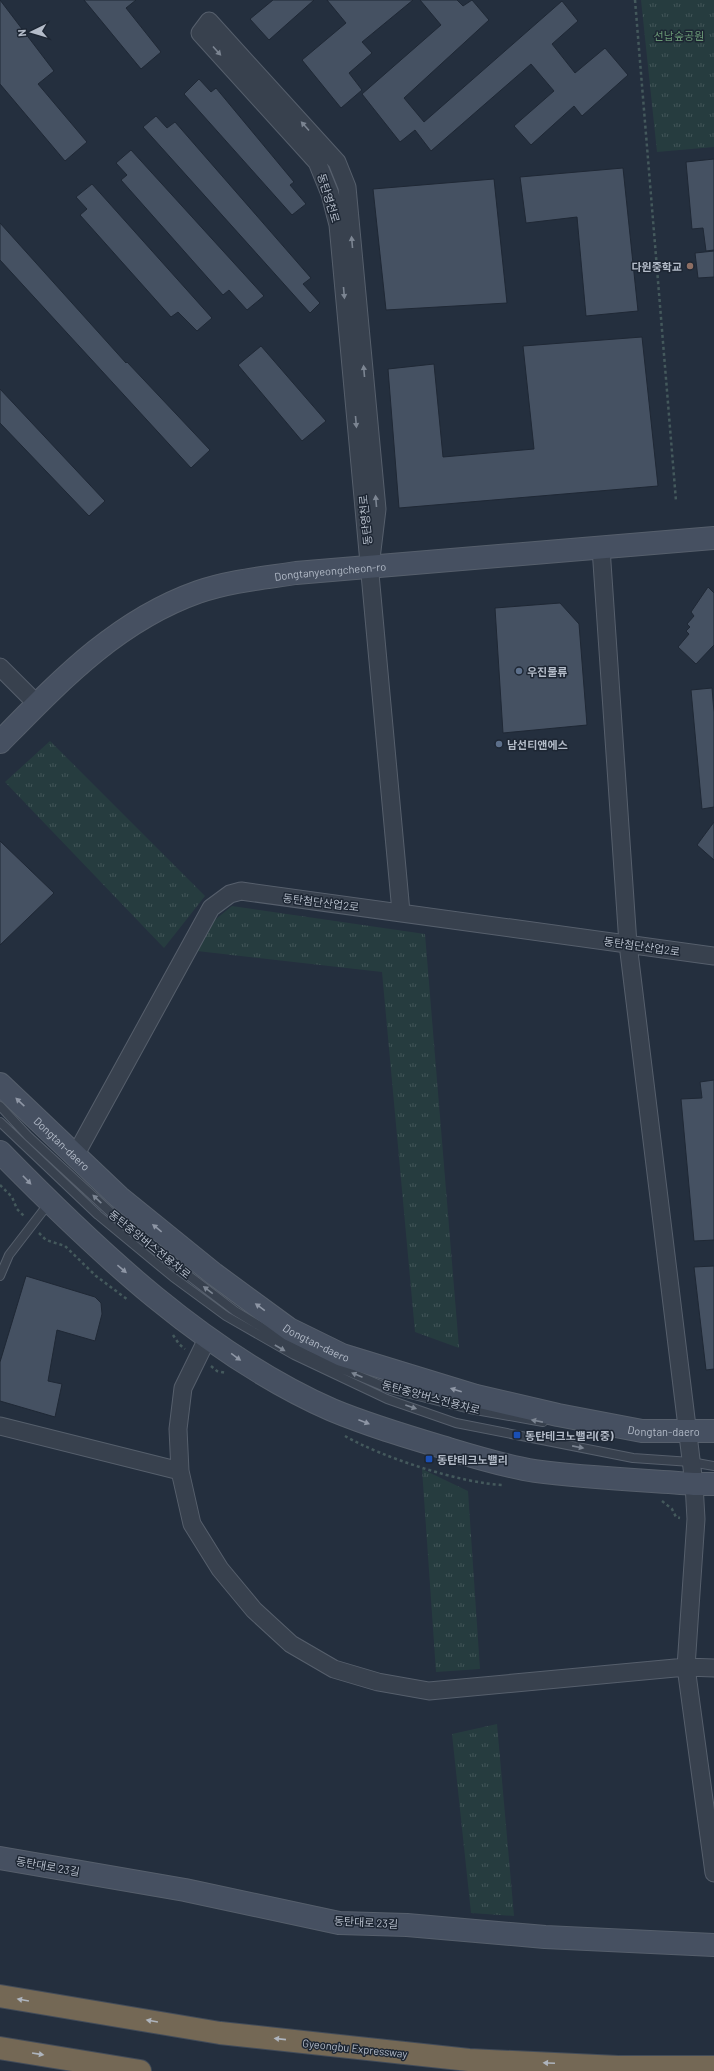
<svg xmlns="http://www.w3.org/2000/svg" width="714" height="2071" font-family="Barlow,'Noto Sans KR',sans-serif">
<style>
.grass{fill:url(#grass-tufts)}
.building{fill:#455162;stroke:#1f2835}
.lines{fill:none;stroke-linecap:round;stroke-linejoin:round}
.lane-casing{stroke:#565f6c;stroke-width:10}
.street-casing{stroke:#565f6c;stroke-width:19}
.secondary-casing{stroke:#565f6c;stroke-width:24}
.highway-casing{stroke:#434c59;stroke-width:24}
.path{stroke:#44595c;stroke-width:2.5;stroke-dasharray:3 3;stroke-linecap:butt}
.lane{stroke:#38414e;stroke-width:8}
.street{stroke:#38414e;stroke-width:17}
.secondary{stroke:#465061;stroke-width:22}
.highway{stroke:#746855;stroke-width:22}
.oneway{fill:#7c8592}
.oneway2{fill:#8e96a5}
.oneway3{fill:#aeb4bd}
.education-dot{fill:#8d6e63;stroke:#1d2633;stroke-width:1.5}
.service-dot{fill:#5c6f8a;stroke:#1d2633;stroke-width:1.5}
.transit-dot{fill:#1a4fb4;stroke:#1d2633;stroke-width:1.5}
.labels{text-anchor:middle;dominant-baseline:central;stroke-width:3;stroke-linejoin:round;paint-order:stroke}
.park-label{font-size:11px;fill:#6b9a76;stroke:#1d2633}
.street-label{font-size:11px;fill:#b4bcc9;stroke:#1d2633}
.poi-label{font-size:11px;font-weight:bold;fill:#b4bcc9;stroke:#1d2633;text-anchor:start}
</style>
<defs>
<pattern id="grass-tufts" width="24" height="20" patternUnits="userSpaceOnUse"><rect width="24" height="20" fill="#263c3f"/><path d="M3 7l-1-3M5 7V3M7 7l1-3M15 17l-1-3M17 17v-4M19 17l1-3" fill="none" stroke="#435659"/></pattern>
</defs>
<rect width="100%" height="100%" fill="#242f3e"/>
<path class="grass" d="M641,0H714V147L657,152Z
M50,741L205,896L164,948L5,782Z
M232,906L425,934L459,1348L415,1332L382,972L197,951L206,927Z
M422,1469L468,1491L480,1669L436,1672Z
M497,1724L514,1916L471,1913L452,1734Z"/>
<path class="building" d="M0,0L54,71L38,84L87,142L65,161L0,84Z
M84,0H136L126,8L161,52L141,69Z
M273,0H314L269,40L250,19Z
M327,0H413L362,42L372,53L349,73L362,90L341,108L302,60L346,23Z
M420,0H457L463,6L472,0L489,20L404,98L424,122L562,1L578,21L552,44L575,73L605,48L628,75L582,116L574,106L531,145L514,126L554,91L531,64L431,151L415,130L400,142L362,94L441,25Z
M199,79L211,92L216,88L294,182L290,185L306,204L292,215L184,94Z
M156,116L167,128L175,122L311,278L303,284L320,303L310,313L143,127Z
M131,150L264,296L247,310L229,290L223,295L121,180L127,175L116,163Z
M714,159V250L706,251L703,228L692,229L686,162Z
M623,168L638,311L586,316L577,217L526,223L520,177Z
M494,179L507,303L386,310L373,189Z
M92,184L212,318L197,331L178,312L171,317L80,215L87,209L76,197Z
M0,223L126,363L127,362L210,450L191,468L0,260Z
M714,251V277L698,278L695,253Z
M642,337L658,486L399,508L388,369L434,364L443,457L534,449L523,346Z
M261,346L326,421L302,441L238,365Z
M0,389L105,501L89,516L0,423Z
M708,587L714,593V645L696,664L678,647L689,634L686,631L690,627L687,624L694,616L691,612Z
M560,603L579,624L587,725L503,733L495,608Z
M712,688L714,712V807L702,809L691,690Z
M714,822V860L697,845Z
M0,841L54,893L0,945Z
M714,1080V1240L694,1241L681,1099L702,1098L700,1082Z
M714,1266V1369L706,1370L694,1267Z
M26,1276L95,1297L101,1303L102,1314L95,1341L57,1330L48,1381L62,1384L55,1417L0,1401V1362Z"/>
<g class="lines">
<g class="lane-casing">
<path id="lane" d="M0,1106L28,1136L133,1233L235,1311L306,1354L390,1389L470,1409L543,1422
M0,1122L98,1215L173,1277L226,1316L294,1355L387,1399L456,1423L633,1458L691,1462L714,1466
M0,1276L9,1255L49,1203"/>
</g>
<g class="street-casing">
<path id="street" d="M601,548L628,944L694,1484L696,1519L686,1667L714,1873
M370,567L377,509L347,187L337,162L209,21L200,33L317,162L330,194L338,225L401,912
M0,667L37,704
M76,1154L211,908L230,894L241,891L714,956
M0,1426L180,1471L178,1429L183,1388L208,1337
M180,1471L192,1524L220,1569L254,1610L291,1644L334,1669L378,1682L429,1691L686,1667L714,1668"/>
</g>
<g class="secondary-casing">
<g id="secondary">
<path id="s1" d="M0,742C59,682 116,621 198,592C230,581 263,578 296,573L714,538"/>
<path id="s2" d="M0,1084L119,1197L214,1274L289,1329L342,1355L476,1396L558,1415L642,1431H714"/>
<path d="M0,1152C96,1250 205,1354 332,1410C368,1425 405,1436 442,1447C472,1456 503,1466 535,1471C587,1478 641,1480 694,1484H714"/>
<path d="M0,1858L185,1890L339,1923L407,1925L545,1937L714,1945"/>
</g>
</g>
<g class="highway-casing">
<path id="highway" d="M0,1996L220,2033L469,2060L618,2067H714
M0,2048L140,2071"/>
</g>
<path class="path" d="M635,0L676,501
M0,1185L12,1197L17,1209L25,1217
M39,1233L46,1240L65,1246L96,1276L128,1300
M173,1335L179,1344L185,1349
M211,1366L217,1371L226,1373
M345,1436C381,1457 463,1484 504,1485
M662,1501L672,1509L676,1517L680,1518"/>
<use href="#lane" class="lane"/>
<use href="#street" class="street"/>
<use href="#secondary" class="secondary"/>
<use href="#highway" class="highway"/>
</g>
<defs><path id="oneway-solid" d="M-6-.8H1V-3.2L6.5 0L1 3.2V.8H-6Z"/></defs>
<g class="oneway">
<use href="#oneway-solid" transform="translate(217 51) rotate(48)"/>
<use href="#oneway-solid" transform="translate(305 126) rotate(-132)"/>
<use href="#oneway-solid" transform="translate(352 242) rotate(-95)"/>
<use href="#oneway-solid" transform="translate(344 293) rotate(85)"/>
<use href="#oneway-solid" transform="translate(364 371) rotate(-95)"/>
<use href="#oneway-solid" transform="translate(356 422) rotate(85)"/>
<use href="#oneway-solid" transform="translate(376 501) rotate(-95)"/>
<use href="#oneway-solid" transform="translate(97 1199) rotate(-137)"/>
<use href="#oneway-solid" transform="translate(208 1290) rotate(-143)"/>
<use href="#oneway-solid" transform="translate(280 1348) rotate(30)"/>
<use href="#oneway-solid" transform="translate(357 1375) rotate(-157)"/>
<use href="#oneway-solid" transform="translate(411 1407) rotate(19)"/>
<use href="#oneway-solid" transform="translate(537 1421) rotate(-169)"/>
<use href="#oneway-solid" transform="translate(578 1447) rotate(11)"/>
</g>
<g class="oneway2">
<use href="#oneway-solid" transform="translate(20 1102) rotate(-137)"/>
<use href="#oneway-solid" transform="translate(27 1180) rotate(46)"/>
<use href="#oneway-solid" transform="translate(157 1228) rotate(-141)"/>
<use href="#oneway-solid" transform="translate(122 1269) rotate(40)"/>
<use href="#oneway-solid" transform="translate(260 1307) rotate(-144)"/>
<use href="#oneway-solid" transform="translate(236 1357) rotate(36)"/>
<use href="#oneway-solid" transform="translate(456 1390) rotate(-163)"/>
<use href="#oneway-solid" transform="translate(364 1422) rotate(21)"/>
</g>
<g class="oneway3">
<use href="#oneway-solid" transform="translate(23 2000) rotate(-170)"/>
<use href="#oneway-solid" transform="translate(152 2021) rotate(-170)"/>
<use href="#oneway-solid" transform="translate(280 2039) rotate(-174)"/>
<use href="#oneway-solid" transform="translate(38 2054) rotate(9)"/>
<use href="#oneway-solid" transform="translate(549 2063) rotate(-177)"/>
</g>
<circle class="education-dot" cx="690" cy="266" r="4"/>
<g class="service-dot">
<circle cx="519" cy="671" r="4"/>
<circle cx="499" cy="744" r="4"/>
</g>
<g class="transit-dot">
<rect x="513" y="1431" width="8" height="8" rx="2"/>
<rect x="425" y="1455" width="8" height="8" rx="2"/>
</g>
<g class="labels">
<g class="park-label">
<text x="679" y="35">선납숲공원</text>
</g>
<g class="street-label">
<text transform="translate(329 198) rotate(73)">동탄영천로</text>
<text transform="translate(365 520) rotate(-96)">동탄영천로</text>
<text stroke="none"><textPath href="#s1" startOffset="385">Dongtanyeongcheon-ro</textPath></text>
<text transform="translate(321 902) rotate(7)">동탄첨단산업2로</text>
<text transform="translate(642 946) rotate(8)">동탄첨단산업2로</text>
<text stroke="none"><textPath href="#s2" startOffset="86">Dongtan-daero</textPath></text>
<text transform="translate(150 1244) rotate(39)">동탄중앙버스전용차로</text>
<text stroke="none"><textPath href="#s2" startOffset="410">Dongtan-daero</textPath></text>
<text transform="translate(431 1397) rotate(15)">동탄중앙버스전용차로</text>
<text stroke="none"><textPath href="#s2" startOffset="770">Dongtan-daero</textPath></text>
<text transform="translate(48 1866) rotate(10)">동탄대로 23길</text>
<text transform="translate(366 1922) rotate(3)">동탄대로 23길</text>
<text transform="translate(355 2048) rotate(6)">Gyeongbu Expressway</text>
</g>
<g class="poi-label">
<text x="682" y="266" text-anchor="end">다원중학교</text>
<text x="527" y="671">우진물류</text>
<text x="507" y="744">남선티앤에스</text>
<text x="525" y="1435">동탄테크노밸리(중)</text>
<text x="437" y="1459">동탄테크노밸리</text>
</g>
</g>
<g transform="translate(32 32) rotate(265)" stroke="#1d2633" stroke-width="3" paint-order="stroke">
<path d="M0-3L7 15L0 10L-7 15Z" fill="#b4bcc9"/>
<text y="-6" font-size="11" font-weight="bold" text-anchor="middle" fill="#b4bcc9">N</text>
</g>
</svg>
